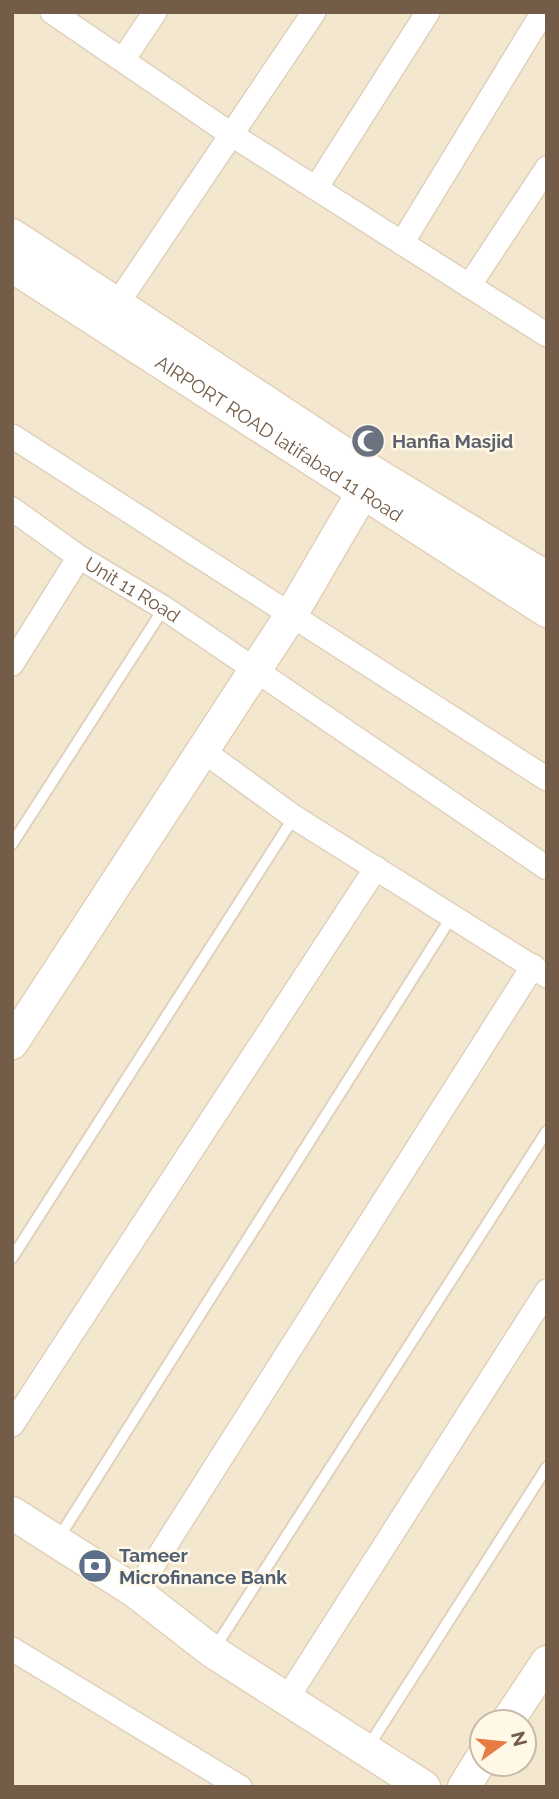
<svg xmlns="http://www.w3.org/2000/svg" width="559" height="1799" font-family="Raleway,sans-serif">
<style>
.residential{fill:#f3e7cf;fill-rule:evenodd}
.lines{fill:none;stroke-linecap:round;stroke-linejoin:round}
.lane-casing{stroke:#e0d1bd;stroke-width:14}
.street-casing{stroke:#e0d1bd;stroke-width:26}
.secondary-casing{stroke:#e2d0b8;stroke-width:35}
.lane{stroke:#fff;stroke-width:10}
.street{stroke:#fff;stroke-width:23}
.secondary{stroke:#fff;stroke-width:32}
.labels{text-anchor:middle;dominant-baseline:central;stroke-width:5;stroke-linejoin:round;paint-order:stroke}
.street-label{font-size:19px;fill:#735c48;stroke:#fff8e7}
.worship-label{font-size:19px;font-weight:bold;fill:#5b616d;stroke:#fff8e7;text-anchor:start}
.service-label{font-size:19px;font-weight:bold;fill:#4e5e75;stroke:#fff8e7;text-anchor:start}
</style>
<rect width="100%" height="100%" fill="#fcf4e1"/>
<path class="residential" d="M12,12H547V1787H12ZM482,1722H524V1764H482Z"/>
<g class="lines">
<g class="lane-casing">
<path id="lane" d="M12,844L164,608
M12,1258L294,817
M58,1539L452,916
M214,1649L547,1131
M368,1747L547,1467"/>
</g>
<g class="street-casing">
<g id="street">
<path d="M52,12L232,135L547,335"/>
<path d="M123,60L155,12"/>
<path d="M316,188L428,12"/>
<path d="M402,243L543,12"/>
<path d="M469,286L547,168"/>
<path d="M117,304L314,12"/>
<path d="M12,436L547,779"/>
<path id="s1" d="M12,509L79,557L164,608L547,868"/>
<path d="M12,664L79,557"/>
<path d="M202,750L294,817L547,976"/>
<path d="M12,1425L376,868"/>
<path d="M136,1592L533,966"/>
<path d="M12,1649L240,1787"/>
<path d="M286,1700L547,1291"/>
</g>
</g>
<g class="secondary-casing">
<g id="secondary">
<path d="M12,235L374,473L547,578"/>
<path id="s2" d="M12,266L547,611"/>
<path d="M12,1043L291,615L374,473"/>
<path d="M12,1513L136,1592L212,1651L424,1787"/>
<path d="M507,1722L547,1662"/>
<path d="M464,1787L482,1758"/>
</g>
</g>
<use href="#lane" class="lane"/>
<use href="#street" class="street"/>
<use href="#secondary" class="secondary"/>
</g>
<defs>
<g id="mosque-disc" transform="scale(1.75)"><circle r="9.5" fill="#6b7280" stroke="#fff8e7"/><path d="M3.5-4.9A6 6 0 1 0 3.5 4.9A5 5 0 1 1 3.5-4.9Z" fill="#fff"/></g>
<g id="bank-disc" transform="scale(1.75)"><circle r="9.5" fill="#5c6f8a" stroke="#fff8e7"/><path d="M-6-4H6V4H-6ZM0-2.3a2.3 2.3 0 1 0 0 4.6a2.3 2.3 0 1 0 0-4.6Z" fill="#fff"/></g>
</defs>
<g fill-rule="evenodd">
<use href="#mosque-disc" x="368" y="441"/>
<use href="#bank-disc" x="95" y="1566"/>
</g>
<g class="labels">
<g class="street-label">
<text stroke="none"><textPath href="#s2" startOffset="318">AIRPORT ROAD latifabad 11 Road</textPath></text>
<text stroke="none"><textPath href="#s1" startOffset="145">Unit 11 Road</textPath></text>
</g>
<g class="worship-label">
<text x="392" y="441">Hanfia Masjid</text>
</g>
<g class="service-label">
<text x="119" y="1555">Tameer<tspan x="119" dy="22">Microfinance Bank</tspan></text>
</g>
</g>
<rect width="559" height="1799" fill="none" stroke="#735c48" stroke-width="28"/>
<g transform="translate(503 1743) rotate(75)"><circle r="33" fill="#fff8e7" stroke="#c7baa7" stroke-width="2"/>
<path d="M0-5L12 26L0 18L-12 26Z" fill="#e67b45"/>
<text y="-10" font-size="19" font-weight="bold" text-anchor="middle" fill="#735c48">N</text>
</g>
</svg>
